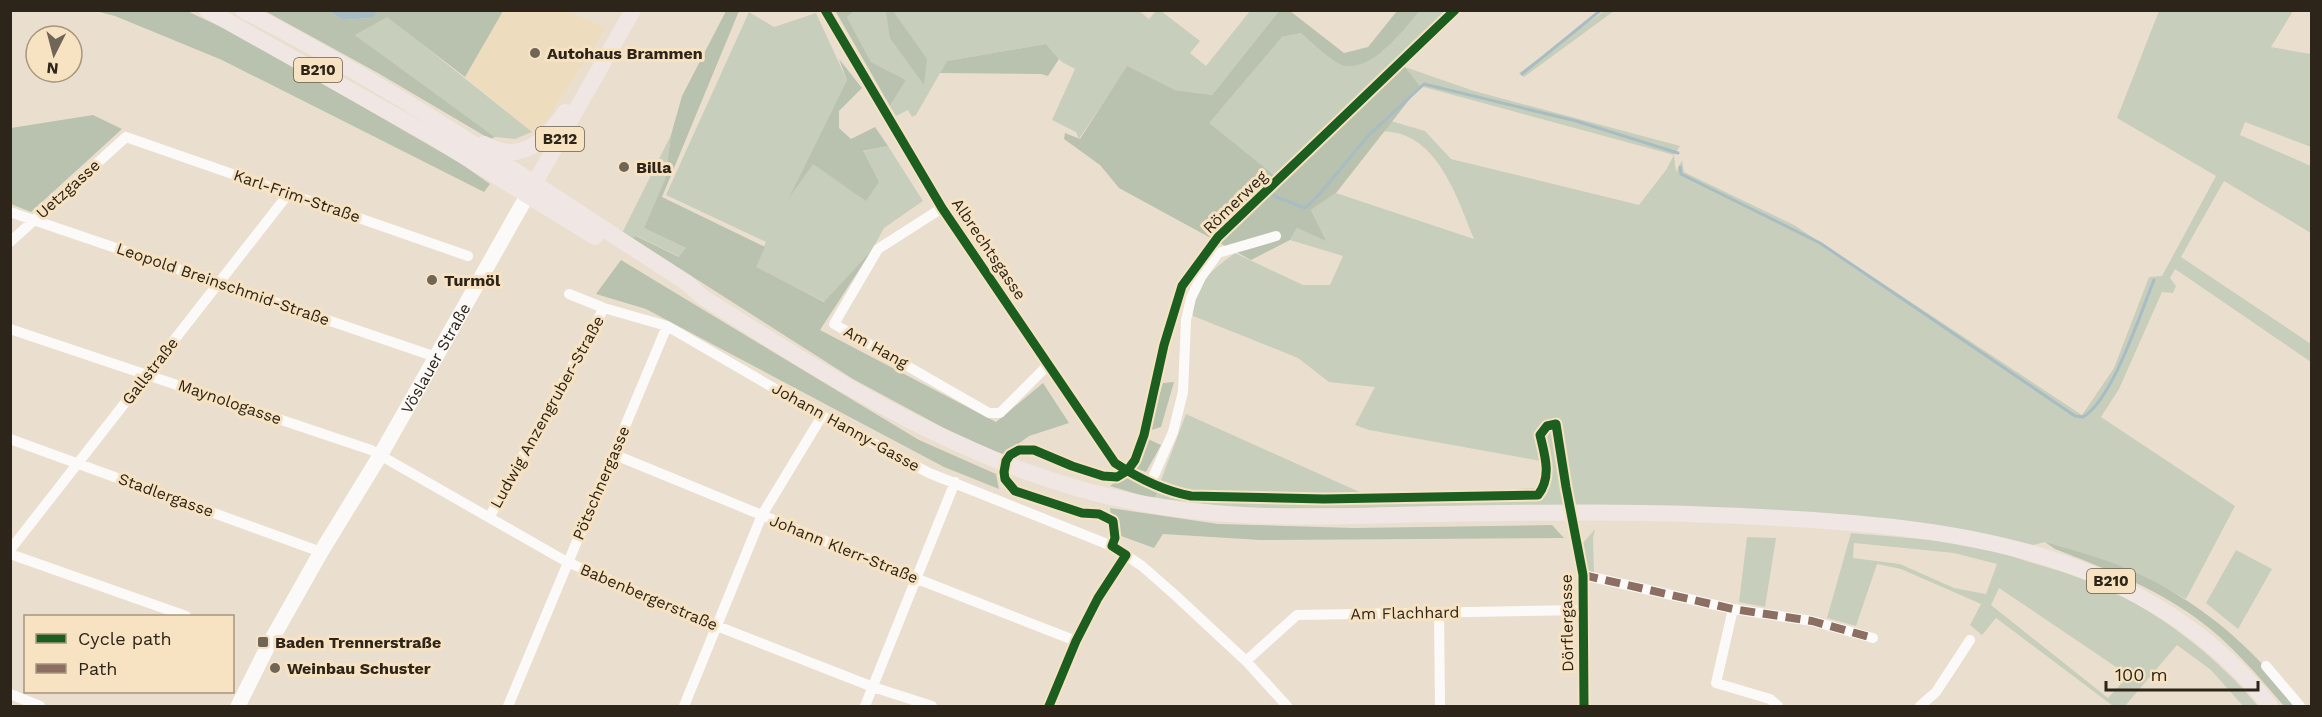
<svg xmlns="http://www.w3.org/2000/svg" width="2322" height="717" font-family="'Work Sans',sans-serif">
<style>
.built{fill:#eedcbe}
.green{fill:#c8cebc;fill-rule:evenodd}
.forest{fill:#b8c2ae}
.water{fill:#a8bdc3}
.lines{fill:none;stroke-linecap:round;stroke-linejoin:round}
.stream{stroke:#a8bdc3;stroke-width:3}
.street{stroke:#fcfaf8;stroke-width:10}
.secondary{stroke:#fcfaf8;stroke-width:15}
.primary{stroke:#f0e7e4;stroke-width:16}
.quiet{stroke:#8d6e63;stroke-width:8;stroke-dasharray:15 8;stroke-linecap:butt}
.cycleway-casing{stroke:#f7e2c1;stroke-width:13}
.cycleway{stroke:#1b5e20;stroke-width:9}
.poi-dot{fill:#6f6658;stroke:#f7e2c1;stroke-width:2}
.labels{text-anchor:middle;dominant-baseline:central;stroke-width:6;stroke-linejoin:round;paint-order:stroke}
.shield{fill:#f7e2c1;stroke:#6a5e4b;stroke-width:1.5}
.shield-label{font-size:15px;font-weight:bold;fill:#2d2519}
.poi-label{font-size:16px;font-weight:bold;fill:#2d2519;stroke:#f7e2c1;text-anchor:start}
.street-label{font-size:16px;fill:#2d2519;stroke:#f7e2c1}
</style>
<rect width="100%" height="100%" fill="#eadfce"/>
<path class="built" d="M503,11H567L606,28L546,121L532,132L465,77Z"/>
<path class="green" d="M854,10H1138L1149,19L1156,11H1161L1200,41L1190,53L1206,66L1250,11H1279L1212,95L1175,90L1127,67L1079,139L1076,132L1052,120L1075,69L1062,62L1046,44L947,61L916,115L912,117L908,110L896,116L890,106L906,80L871,62L847,17Z
M1420,11H1444L1275,176L1208,123L1282,37L1301,33L1341,65L1383,51Z
M1604,11H1614L1524,77L1519,73Z
M2159,11H2293L2271,47L2311,54V147L2245,122L2240,135L2311,166V233L2224,181L2181,257L2311,344V362L2175,269L2170,278L2176,286L2173,293L2162,292L2119,389L2101,417L2235,506L2186,599L2164,587L2045,542L2033,545L1940,527L1330,508L1249,509L1154,499L1186,414L1364,494L1539,488L1541,461L1369,430L1355,425L1375,387L1329,382L1298,358L1193,316C1194,283 1211,271 1235,253L1303,285H1330L1343,256L1290,240L1297,228L1325,240L1311,210L1336,193L1474,239C1460,205 1443,151 1406,136C1400,133 1390,132 1383,131L1391,121L1425,131L1451,159L1639,205L1666,170L1674,155L1420,86L1405,67L1474,91L1680,146L1674,155L1676,172L1682,160L1684,172L1794,225L2082,415L2114,368L2149,277L2162,276L2216,176L2117,118Z
M749,12L774,27L816,13L847,80L792,193L813,163L888,146L923,201L884,228L872,250L825,302L755,267L766,242L666,195Z
M387,16L532,132L515,139L495,137L355,35Z
M671,135L665,179L644,228L686,248L680,257L637,236L632,238L621,235Z
M1595,529L1593,538L1594,573L1587,572L1583,543Z
M1851,533C1895,537 1940,539 1983,548C1997,551 2012,556 2026,561C2056,570 2085,578 2112,591C2167,618 2220,660 2258,706H2243L2211,670L2177,645L2125,706H2113L1996,618L1982,635L1970,625L1981,604L1901,569L1877,564L1856,626L1827,618ZM1854,543L1954,553L1997,564L1986,594L1954,588L1900,564L1853,558ZM1999,588L2128,675V676L2108,698L1991,605Z
M1747,537L1776,538L1765,607L1739,602Z
M2236,550L2272,569L2238,629L2206,603Z"/>
<path class="forest" d="M96,11H187L240,36L460,163L490,184L484,192L222,60L115,16Z
M265,11H328L343,20L373,18L379,11H503L465,77L387,17L355,35L495,137L490,139L378,73Z
M726,11H739L662,197L765,247L756,267L824,302L872,250L820,330L996,422L1043,383L1069,423L1029,436L1003,455L944,428L853,379L632,238L636,236L679,257L686,248L644,228L665,179L671,135L682,96Z
M840,11H854L847,17L871,62L906,80L890,106L836,12Z
M886,11H893L927,59L924,85L890,38Z
M1279,11H1290L1344,53L1368,47L1397,11H1420C1402,30 1373,73 1342,65C1334,63 1309,40 1301,33L1282,37L1209,123L1275,176L1444,11H1452L1402,60L1405,67L1420,86L1336,193L1311,210L1326,241L1297,228L1290,240L1251,260L1119,188L1100,165L1064,139L1065,133L1080,139L1127,66L1175,90L1212,95Z
M1046,44L1059,59L1048,76L1041,74L940,73L947,61Z
M839,59L862,88L839,111V128L851,139L875,127L888,146L863,151L879,182L866,201L813,164L789,198L847,80Z
M93,115L122,129L31,212L11,204V128Z
M621,260L919,440L996,474L999,489L944,467L646,309L596,294Z
M1174,382L1161,427L1148,431L1163,383Z
M1148,439L1161,445L1146,472L1135,468Z
M1126,474L1158,490L1154,499L1110,486Z
M1110,508L1218,524L1353,528L1552,525L1564,538L1260,540L1163,534L1154,548L1113,533Z
M2045,542C2068,549 2092,555 2115,564C2190,593 2250,642 2297,706H2284C2257,675 2230,642 2196,618C2153,587 2104,568 2055,549Z"/>
<path class="water" d="M328,11L379,10V11L373,18L343,20Z"/>
<g class="lines">
<path class="stream" d="M1522,74L1601,10
M1680,167L1681,174L1820,243L2075,416L2083,417C2113,399 2140,314 2154,280
M1274,196L1305,208L1317,197L1368,136L1424,84L1576,121L1678,153"/>
<path class="street" d="M825,10L942,208L1115,463C1138,478 1164,491 1191,496L1324,499L1538,495C1552,477 1545,456 1540,435L1547,426L1556,424L1566,487L1583,575L1584,706
M942,208L878,249L834,324L989,413H1000L1049,364
M10,212L436,357
M10,242L126,137L468,256
M569,294L604,308L667,326L822,416L929,473L1112,546L1142,566L1175,595L1246,661L1287,706
M10,329L371,450L567,562L717,626L873,687L932,706
M10,439L321,552
M613,454L915,578L1076,641
M1151,482L1173,432L1183,392L1186,320L1191,298L1201,277L1218,253L1276,236
M490,516L604,308
M10,550L289,193
M10,554L186,616
M1583,575L1733,609L1812,621L1873,638
M1733,609L1716,683L1770,699L1778,706
M1439,613L1440,706
M1246,661L1297,615L1582,610
M2266,666L2300,706
M10,694L40,706
M508,706L667,326
M684,706L762,515L822,416
M865,706L955,482
M1049,706L1076,641L1098,598L1126,555
M1920,706L1936,692L1970,640"/>
<path class="secondary" id="s1" d="M238,706L269,644L321,552L381,454L527,196"/>
<path class="primary" d="M207,10L426,133L595,237
M243,10C398,89 541,189 687,283L701,296C846,388 990,481 1163,507C1252,521 1342,516 1432,514C1541,512 1650,511 1760,517C1948,526 2145,547 2270,706
M484,144C520,165 546,141 565,112
M529,193L633,10"/>
<path class="quiet" d="M1583,575L1733,609L1812,621L1873,638"/>
<g class="cycleway-casing">
<path id="cycleway" d="M825,10L942,208L1115,463C1138,478 1164,491 1191,496L1324,499L1538,495C1552,477 1545,456 1540,435L1547,426L1556,424L1566,487L1583,575L1584,706
M1049,706L1076,641L1098,598L1126,555L1112,546L1115,538L1113,521L1099,514L1082,513L1015,491L1005,479L1004,472L1006,461L1010,455L1019,450H1034L1072,466L1103,476L1117,477L1127,471L1135,460L1144,435L1164,345L1182,286L1218,237L1455,10"/>
</g>
<use href="#cycleway" class="cycleway"/>
</g>
<g class="poi-dot">
<circle cx="535" cy="53" r="6"/>
<circle cx="624" cy="167" r="6"/>
<circle cx="432" cy="280" r="6"/>
<rect x="257" y="636" width="12" height="12" rx="3"/>
<circle cx="275" cy="668" r="6"/>
</g>
<g class="labels">
<g class="shield">
<rect x="294" y="58" width="48" height="24" rx="4.5"/>
<rect x="536" y="127" width="48" height="24" rx="4.5"/>
<rect x="2087" y="569" width="48" height="24" rx="4.5"/>
</g>
<g class="shield-label">
<text x="318" y="70">B210</text>
<text x="560" y="139">B212</text>
<text x="2111" y="581">B210</text>
</g>
<g class="poi-label">
<text x="547" y="53">Autohaus Brammen</text>
<text x="636" y="167">Billa</text>
<text x="444" y="280">Turmöl</text>
<text x="275" y="642">Baden Trennerstraße</text>
<text x="287" y="668">Weinbau Schuster</text>
</g>
<g class="street-label">
<text transform="translate(68 189) rotate(-42)">Uetzgasse</text>
<text transform="translate(297 196) rotate(19)">Karl-Frim-Straße</text>
<text transform="translate(1235 202) rotate(-44)">Römerweg</text>
<text transform="translate(989 249) rotate(56)">Albrechtsgasse</text>
<text transform="translate(223 284) rotate(19)">Leopold Breinschmid-Straße</text>
<text transform="translate(876 347) rotate(29)">Am Hang</text>
<text stroke="none"><textPath href="#s1" startOffset="400">Vöslauer Straße</textPath></text>
<text transform="translate(150 371) rotate(-52)">Gallstraße</text>
<text transform="translate(230 402) rotate(19)">Maynologasse</text>
<text transform="translate(547 412) rotate(-61)">Ludwig Anzengruber-Straße</text>
<text transform="translate(846 427) rotate(29)">Johann Hanny-Gasse</text>
<text transform="translate(601 483) rotate(-67)">Pötschnergasse</text>
<text transform="translate(166 495) rotate(20)">Stadlergasse</text>
<text transform="translate(844 549) rotate(22)">Johann Klerr-Straße</text>
<text transform="translate(649 597) rotate(23)">Babenbergerstraße</text>
<text transform="translate(1405 613) rotate(-1)">Am Flachhard</text>
<text transform="translate(1567 623) rotate(-91)">Dörflergasse</text>
</g>
</g>
<rect width="2322" height="717" fill="none" stroke="#2d2519" stroke-width="24"/>
<rect x="24" y="615" width="210" height="78" fill="#f7e2c1" stroke="#a6967e" stroke-width="1.5"/>
<rect x="36" y="634" width="30" height="9" fill="#1b5e20" stroke="#a6967e" stroke-width="1.5"/>
<text x="78" y="645" font-size="18" fill="#2d2519">Cycle path</text>
<rect x="36" y="664" width="30" height="9" fill="#8d6e63" stroke="#a6967e" stroke-width="1.5"/>
<text x="78" y="675" font-size="18" fill="#2d2519">Path</text>
<g transform="translate(54 54) rotate(186)"><circle r="28" fill="#f7e2c1" stroke="#a6967e" stroke-width="1.5"/>
<path d="M0-4.5L10 22L0 15L-10 22Z" fill="#6f6658"/>
<text y="-9" font-size="16" font-weight="bold" text-anchor="middle" fill="#2d2519">N</text>
</g>
<path d="M2106 681v9h152v-9" fill="none" stroke="#2d2519" stroke-width="3"/>
<text x="2115" y="681" font-size="18" fill="#2d2519" stroke="#f7e2c1" stroke-width="4.5" paint-order="stroke">100 m</text>
</svg>
